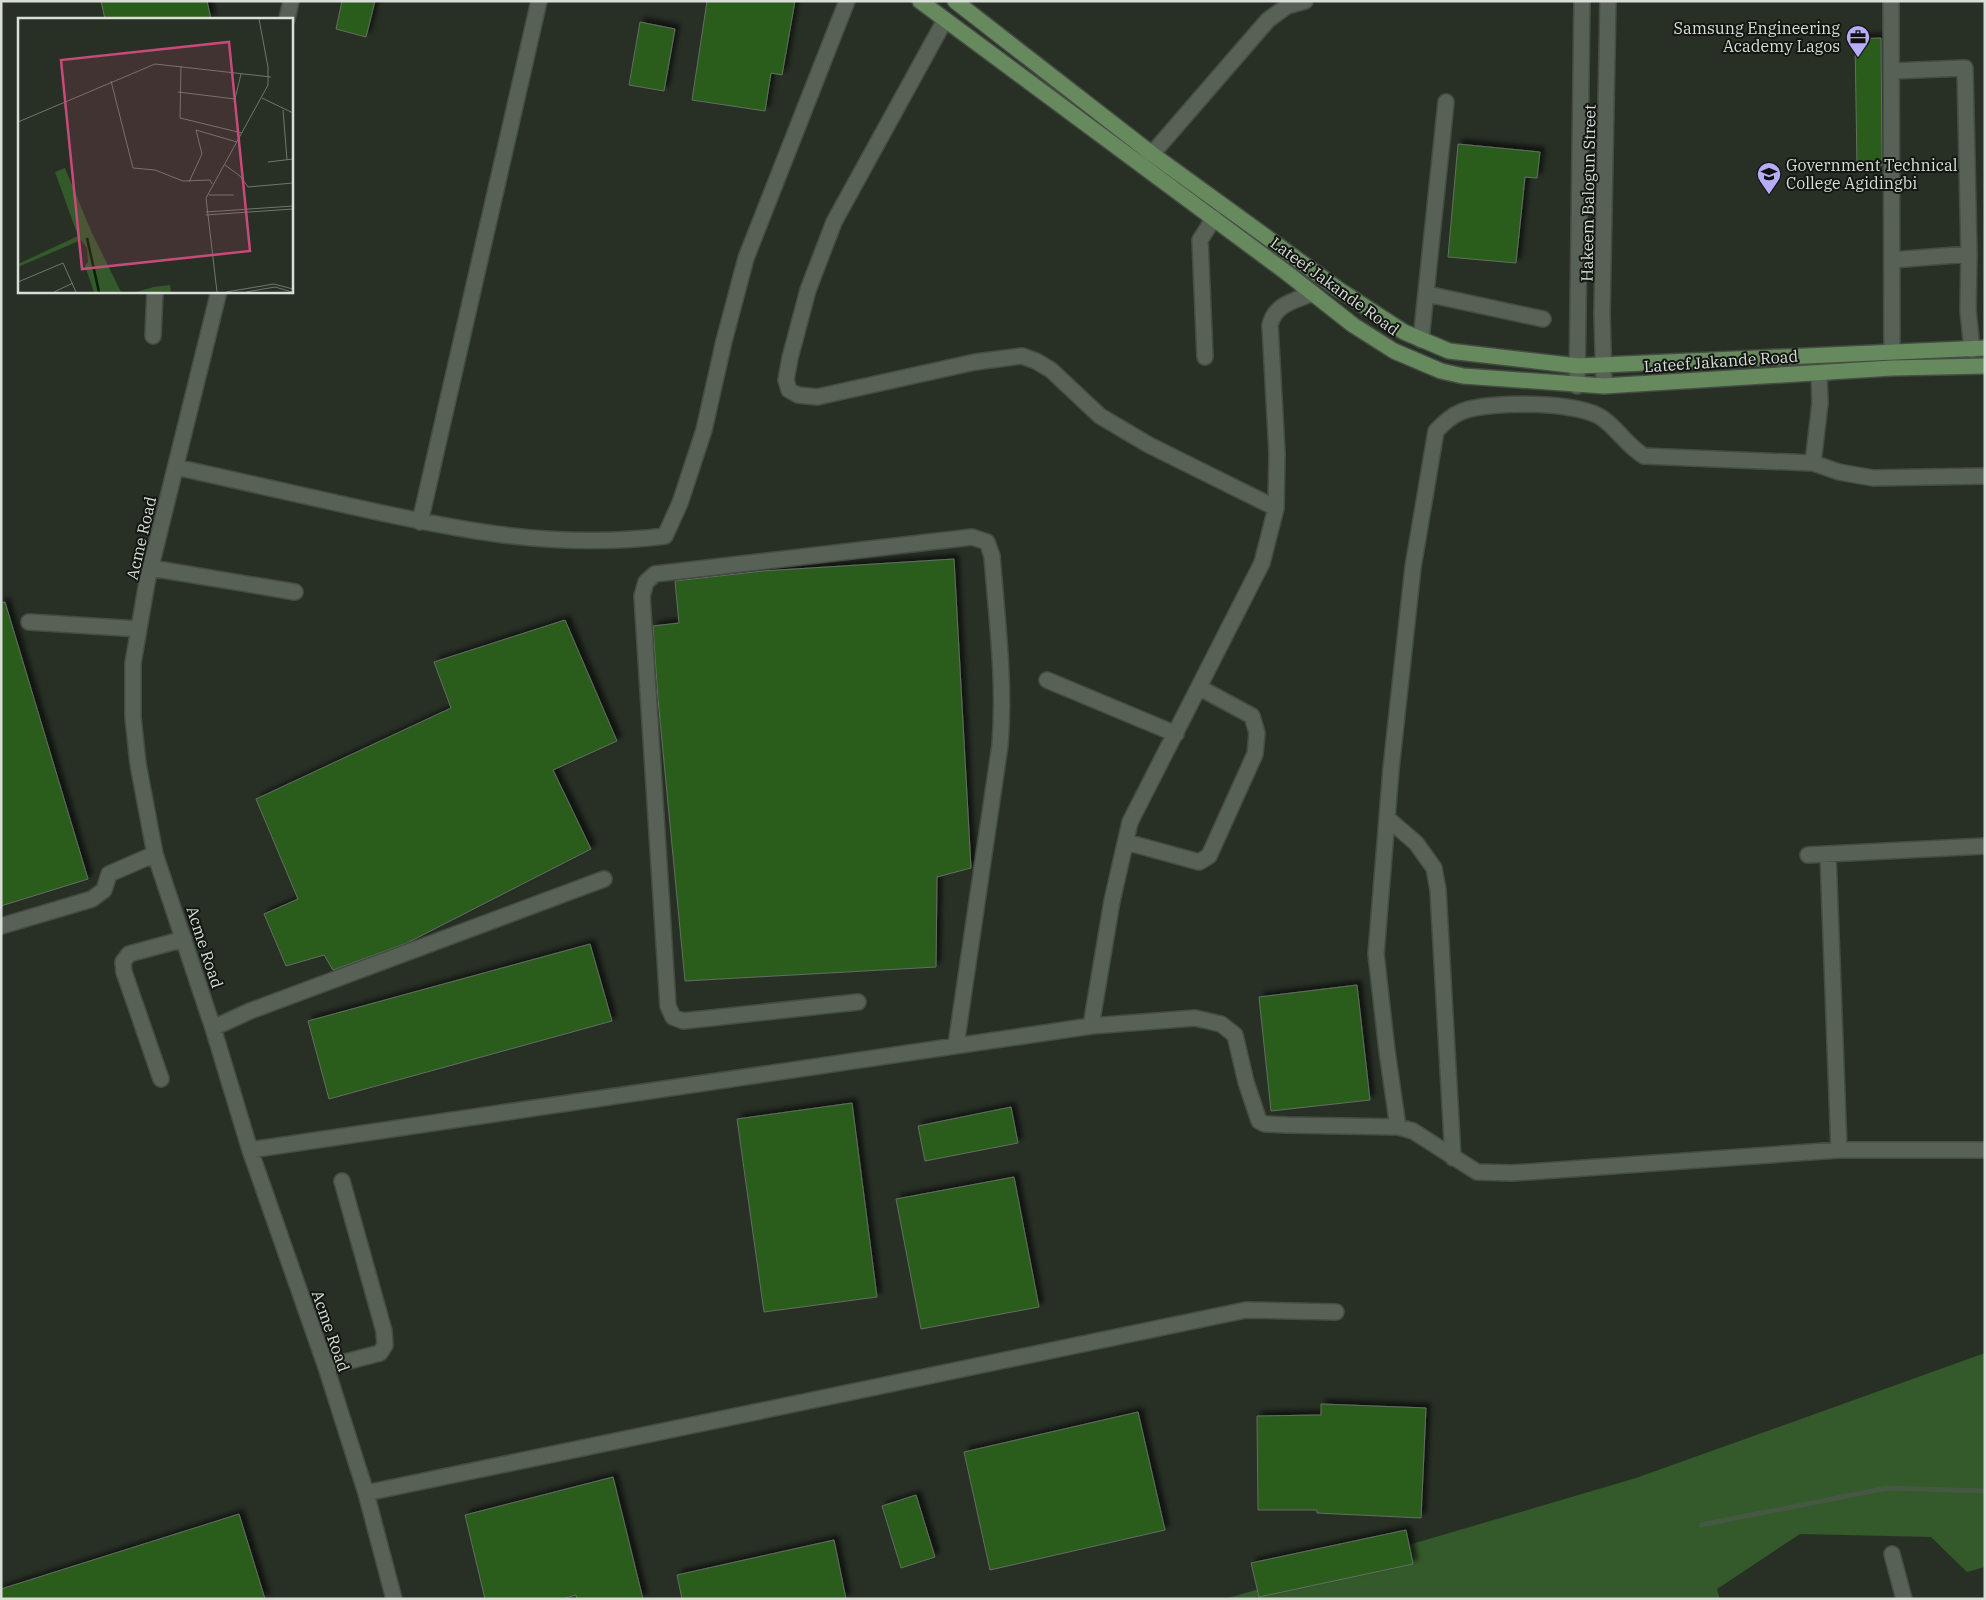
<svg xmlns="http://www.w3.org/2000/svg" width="1986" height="1600" font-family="'IBM Plex Serif',serif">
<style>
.green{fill:#34592b}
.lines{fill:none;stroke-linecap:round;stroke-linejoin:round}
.stream{stroke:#455942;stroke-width:5}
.building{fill:#295b1d;stroke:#646e62;filter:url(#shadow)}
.minor-casing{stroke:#454c43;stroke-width:18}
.major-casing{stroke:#454c43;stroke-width:18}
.minor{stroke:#586156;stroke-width:15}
.major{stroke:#668a5e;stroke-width:15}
.labels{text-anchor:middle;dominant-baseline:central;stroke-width:4;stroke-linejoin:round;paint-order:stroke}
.poi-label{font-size:16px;fill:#d9dfd8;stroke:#131712;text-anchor:end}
.street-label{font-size:16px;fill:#d9dfd8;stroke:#131712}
.inset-river{fill:none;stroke:#062002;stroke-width:2.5}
.inset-road{fill:none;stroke:#6f766d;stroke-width:1}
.view{fill:#c84a7a;fill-opacity:0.15;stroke:#c84a7a;stroke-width:2.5}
.inset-edge{fill:none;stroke:#d9dfd8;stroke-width:2.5}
</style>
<defs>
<filter id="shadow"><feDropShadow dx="4.5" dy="-4.5" stdDeviation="2.5" flood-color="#0009"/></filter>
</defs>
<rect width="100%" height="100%" fill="#283026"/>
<path class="green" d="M1985,1353V1567L1967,1572L1931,1537L1800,1534L1717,1589L1720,1599H1225L1636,1478Z"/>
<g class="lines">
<path class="stream" d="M1701,1525L1887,1488L1985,1491"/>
</g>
<path class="building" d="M101,1H207L211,19H105Z
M342,1H375L366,37L336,29Z
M707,1H795L782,75L771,73L765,111L692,100Z
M640,22L675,29L664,91L629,85Z
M1881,38L1882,165L1857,166L1855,39Z
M1458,144L1540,152L1537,178L1525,177L1516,263L1448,257Z
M954,559L971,868L937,877L936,967L685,981L658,699L653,626L679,623L675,581L763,571Z
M5,602L88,879L1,906V603Z
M565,620L617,741L553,770L591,849L407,943L333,970L324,955L286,966L264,914L298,899L256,799L451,708L434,662Z
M590,944L612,1021L329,1099L308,1021Z
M1357,985L1370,1100L1271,1111L1259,997Z
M852,1103L877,1297L764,1312L737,1119Z
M1011,1107L1018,1143L925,1161L918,1126Z
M1014,1177L1039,1307L921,1329L896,1199Z
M1321,1404L1426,1408L1421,1518L1317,1513V1510H1258L1257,1416L1321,1415Z
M1138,1412L1165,1530L990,1570L964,1452Z
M613,1477L643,1599H577L576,1595L562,1599H485L465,1515Z
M916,1495L935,1557L901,1568L882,1506Z
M239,1514L265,1599H1V1589Z
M1406,1530L1413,1564L1259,1597L1251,1563Z
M834,1540L846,1599H682L677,1575Z"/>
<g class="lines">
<g class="minor-casing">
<path id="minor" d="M1891,1L1892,351
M287,19L291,1
M945,20L834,222L808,290L790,358L786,380L789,390L798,395L817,397L975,362L1022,356L1036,361L1051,370L1100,416L1149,445L1276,508
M1893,71L1965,68L1969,254L1968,310L1972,350
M1152,154L1268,20L1287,6L1305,1
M1892,260L1969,254
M219,291L147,582L133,663V717L138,764L155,854L213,1028L250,1150L326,1367L366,1493L394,1599
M1427,294L1543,319
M153,336L155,291
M1421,340L1446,102
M1205,357L1200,240L1214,218
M1577,386L1582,1
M1604,386L1602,314L1608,1
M1813,463L1820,403L1819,373
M176,467C234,480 292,493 350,506C457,530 554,550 665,536L680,503L704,430L724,341L746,258L847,1
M420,522L539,1
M151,568L295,592
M29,622L139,629
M1047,680L1176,734
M1387,818L1416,843L1434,868L1438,890L1453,1158
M1126,842L1199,862L1209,856L1255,754L1257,733L1252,716L1200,688
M1828,854L1839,1150
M1808,855L1985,846
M1,926L92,899L104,890L109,874L155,854
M858,1002L683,1021L673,1017L668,1006L642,596L646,582L655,574L972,537L987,542L992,556C997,620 1005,682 1000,745L956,1045
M1091,1026L1112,901L1130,822L1262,563L1276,508L1277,453L1270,325C1275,304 1294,301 1313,293
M213,1028L250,1011L604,879
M161,1079L124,972L123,962L129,954L184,939
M1398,1127L1387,1051L1376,954L1391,769L1413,567L1436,431C1444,423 1452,415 1463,411C1490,401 1579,401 1602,418C1618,429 1627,446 1644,456L1813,463L1839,472L1873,478L1985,476
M250,1150L1091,1026L1195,1018L1221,1024L1235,1035L1246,1082L1259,1121L1265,1124L1287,1125L1398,1127L1413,1131L1477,1172L1512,1173L1839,1150H1985
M326,1367L380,1353L385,1345L384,1331L342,1181
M366,1493L1246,1310L1336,1312
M1892,1554L1904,1599"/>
</g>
<g class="major-casing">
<path id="major" d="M920,1L1287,273L1353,325L1394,351L1441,371L1463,376L1604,386L1892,368L1985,366
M955,1L1152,154L1338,289L1404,332L1449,351L1578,366L1985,348"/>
</g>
<use href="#minor" class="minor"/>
<use href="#major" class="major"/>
</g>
<defs>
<g id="office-pin" transform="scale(1.25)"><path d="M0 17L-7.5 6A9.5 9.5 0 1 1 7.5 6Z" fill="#b6acf8" stroke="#131712"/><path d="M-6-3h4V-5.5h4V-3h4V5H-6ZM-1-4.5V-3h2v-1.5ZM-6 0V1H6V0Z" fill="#111"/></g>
<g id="school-pin" transform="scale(1.25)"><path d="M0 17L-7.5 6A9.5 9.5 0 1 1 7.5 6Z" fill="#b6acf8" stroke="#131712"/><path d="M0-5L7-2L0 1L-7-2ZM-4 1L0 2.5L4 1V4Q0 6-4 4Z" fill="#111"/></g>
</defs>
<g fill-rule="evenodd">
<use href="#office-pin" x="1858" y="37"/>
<use href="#school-pin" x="1769" y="174"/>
</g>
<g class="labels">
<g class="poi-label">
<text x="1840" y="28">Samsung Engineering<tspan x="1840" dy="18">Academy Lagos</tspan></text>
<text x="1786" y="165" text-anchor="start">Government Technical<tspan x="1786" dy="18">College Agidingbi</tspan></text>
</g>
<g class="street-label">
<text transform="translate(1588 193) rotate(-89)">Hakeem Balogun Street</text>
<text transform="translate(1335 286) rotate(36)">Lateef Jakande Road</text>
<text transform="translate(1721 361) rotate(-4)">Lateef Jakande Road</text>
<text transform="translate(141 538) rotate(-77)">Acme Road</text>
<text transform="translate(205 947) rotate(72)">Acme Road</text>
<text transform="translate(331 1331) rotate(71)">Acme Road</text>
</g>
</g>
<g transform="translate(18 18)">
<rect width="275" height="275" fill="#283026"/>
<path d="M47,150L73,213L103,274H76L67,248L70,244L69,230L63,222L0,249V246L60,218L37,154ZM152,267L153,274H118L136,269Z" fill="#34592b"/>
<path class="inset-river" d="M69,220L81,274"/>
<path class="inset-road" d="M163,48L162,100L224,115M93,63L115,150L137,152L165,163L192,162L194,166M160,74L217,81L223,56M244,80L275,95M265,92L269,142M0,104L137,46L253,59M250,144L275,141M207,147L222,158L230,169L275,165M171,164L184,136L178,112L219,124M191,177H216M188,194L275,188M188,197L275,191M0,264L45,245L58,274M36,274L55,265M199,274L188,180L250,67V49L241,1M208,274L256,266L275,271M228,274L257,269L274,274"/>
<path class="view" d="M211,24L232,233L64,251L43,42Z"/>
<rect width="275" height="275" class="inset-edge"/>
</g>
<rect width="1986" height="1600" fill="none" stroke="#d9dfd8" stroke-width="5"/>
</svg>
